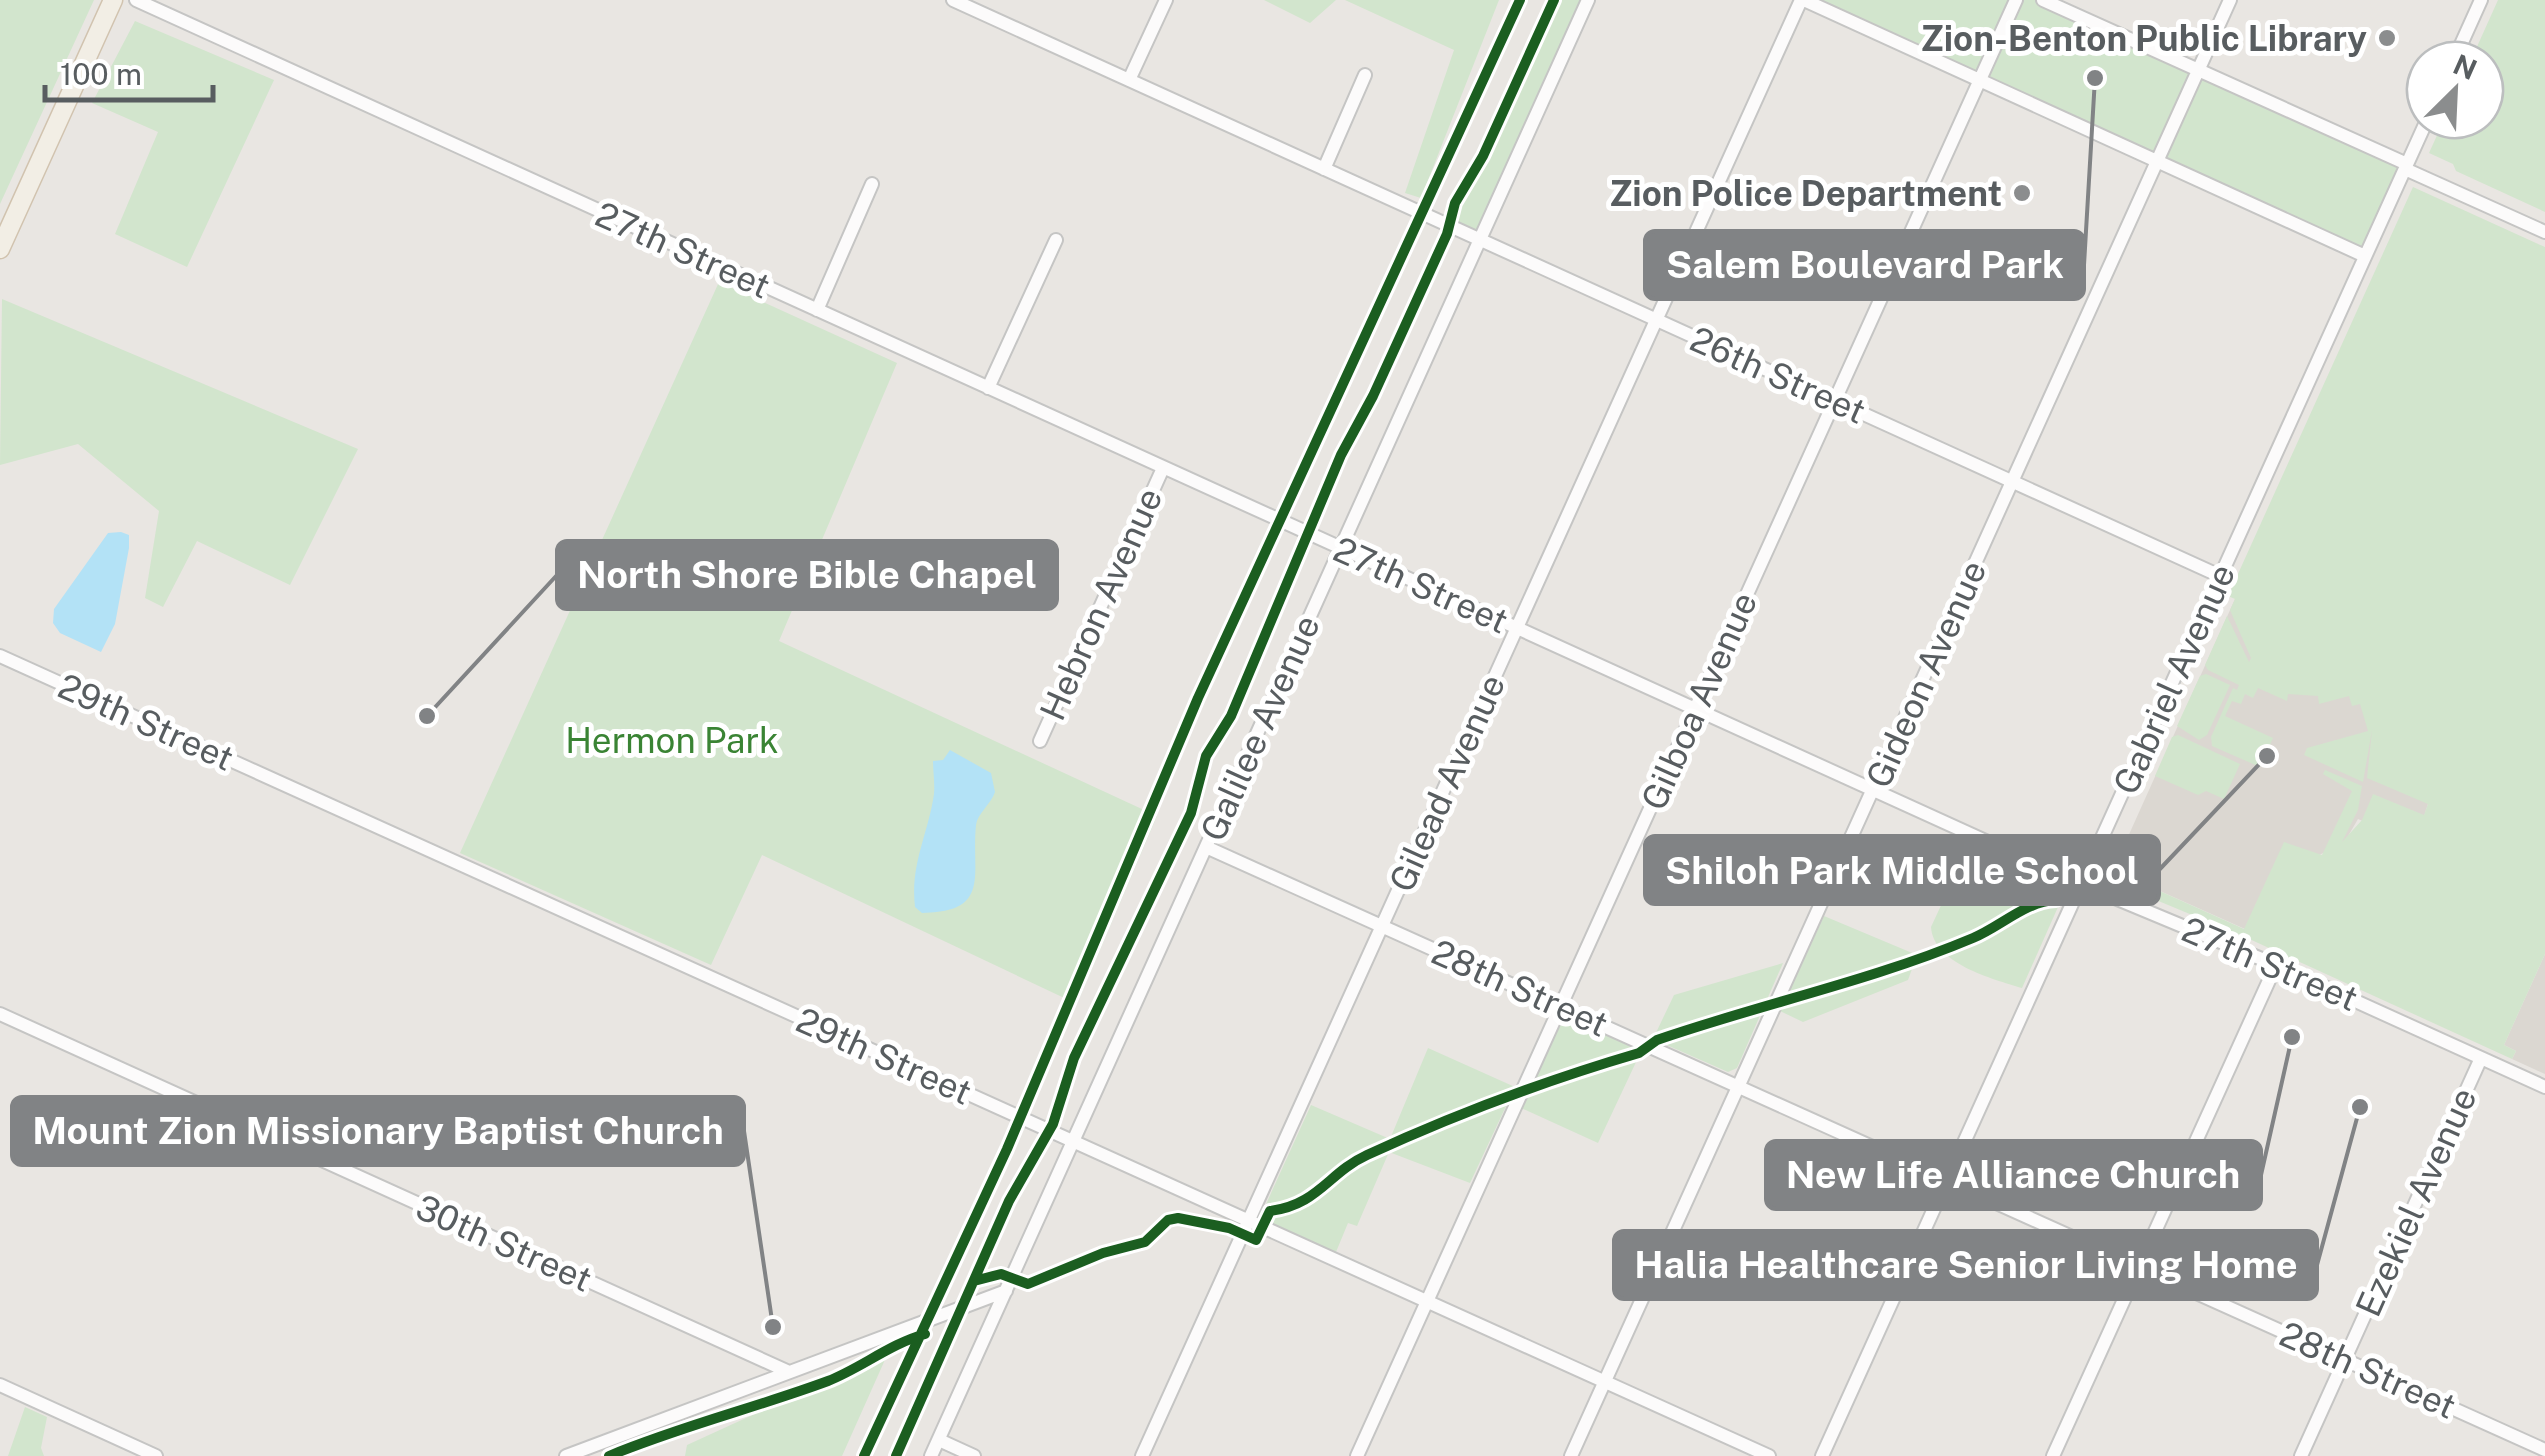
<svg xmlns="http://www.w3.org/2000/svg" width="2545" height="1456" font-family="'Public Sans',sans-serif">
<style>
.education{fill:#dbd7d1}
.green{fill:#d2e5cd}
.water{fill:#b3e2f6}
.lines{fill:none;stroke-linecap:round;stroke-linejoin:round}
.minor-casing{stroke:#c5c5c4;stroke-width:16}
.major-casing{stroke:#d1c3af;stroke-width:21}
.minor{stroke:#fcfbfb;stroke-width:12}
.major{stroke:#f2eee5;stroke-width:18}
.cycleway-casing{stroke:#fff;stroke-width:16}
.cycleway{stroke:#1b5e20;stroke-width:10}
.poi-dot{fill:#8b8d8e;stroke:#fff;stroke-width:4}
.labels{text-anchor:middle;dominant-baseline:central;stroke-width:10;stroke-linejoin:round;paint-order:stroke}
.poi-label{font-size:35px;font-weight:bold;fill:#585d60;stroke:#fff;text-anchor:end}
.street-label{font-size:35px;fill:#585d60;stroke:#fff}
.park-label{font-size:35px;fill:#3a8434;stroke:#fff}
.leader{fill:none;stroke:#818385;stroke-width:4}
.callout-dot{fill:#818385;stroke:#fff;stroke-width:4}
.callout{fill:#818385;stroke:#818385;stroke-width:4}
.callout-label{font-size:38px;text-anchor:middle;font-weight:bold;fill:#fff}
</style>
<rect width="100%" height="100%" fill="#e9e6e2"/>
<path class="education" d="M2235,599L2407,677L2428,804L2424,816L2391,833L2358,819L2344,843L2317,856L2245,929L2113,870Z
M2545,954V1074L2512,1059L2516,1051L2504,1045Z"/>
<path class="green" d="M0,0H94L0,204Z
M1264,0H1336L1310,23Z
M1345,0H1499L1421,198L1405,193L1454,50Z
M1547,0H1588L1480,240L1449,225Z
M1804,0H2042L2407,164L2365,256Z
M2498,0H2545V212L2456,171L2453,164L2429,153L2444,120H2485V60H2471Z
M135,21L274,80L187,267L115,234L158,132L92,103Z
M2413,187L2545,247V954L2504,1045L2516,1051L2512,1059L2245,937L2108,880L2113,870L2244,929L2284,842L2322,855L2352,791L2323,774L2325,770L2362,786L2358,810L2342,842L2362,820L2373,794L2424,815L2428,804L2367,778L2372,730L2363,782L2304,755L2307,748L2368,731L2360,704L2352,706L2349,696L2319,704L2318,696L2288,694L2287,701L2258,688L2253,698L2245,694L2241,704L2232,701L2225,716L2273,738L2260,767L2212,746L2211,737L2233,688L2237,690L2239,685L2208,670L2205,665L2227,616L2249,662L2251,658L2230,610L2235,599L2228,596Z
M719,282L897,363L779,641L1157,816L1077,1004L762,855L711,965L460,853Z
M2,299L358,449L290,585L197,541L163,607L145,598L159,511L78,444L0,465Z
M2206,674L2230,685L2207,735L2199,740L2177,726L2200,676Z
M2178,735L2240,764L2224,799L2206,791L2198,795L2155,776L2172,737Z
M1969,845L2066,889L2022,988C1992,979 1933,963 1931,927Z
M1824,916L1917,955L1908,980L1803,1022L1780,1011Z
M1783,963L1737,1068L1728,1072L1653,1039L1674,995Z
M1571,1019L1635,1048L1637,1060L1598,1143L1521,1108L1561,1021Z
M1428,1048L1515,1087L1470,1183L1389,1152L1357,1226L1348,1223L1336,1252L1267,1222L1262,1213L1311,1105L1390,1139Z
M888,1353L842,1456H685L687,1445Z
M25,1407L47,1417L41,1448L44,1456H8Z"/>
<path class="water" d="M121,532L129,535V548L115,624L101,652L60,633L53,623L54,609L108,533Z
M950,750L991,773L995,792C991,804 977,814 976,825C971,875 992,912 922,913L915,907C910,864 928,835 934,794C935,783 933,772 933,761L943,760Z"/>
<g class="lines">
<g class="minor-casing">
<path id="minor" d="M136,0L2067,878L2276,965L2545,1087
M953,0L2220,576
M1804,0L2365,256
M2043,0L2407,164
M2454,60L2481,0
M1129,80L1166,0
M1324,169L1365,75
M2405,169L2545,232
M817,310L872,184
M988,388L1056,240
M0,656L1769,1456
M1040,741L1163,468
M1206,847L2545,1450
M0,1014L789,1372
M0,1385L156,1456
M939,1440L974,1456
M566,1456L1006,1291
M931,1456L1588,0
M1142,1456L1801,0
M1357,1456L2016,0
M1571,1456L2230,0
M1822,1456L2427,120
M2053,1456L2276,965
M2301,1456L2481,1058"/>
</g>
<g class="major-casing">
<path id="major" d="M0,249L113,0"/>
</g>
<use href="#minor" class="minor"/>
<use href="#major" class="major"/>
<g class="cycleway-casing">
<path id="cycleway" d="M974,1281L1001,1274L1028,1284L1103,1253L1145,1242L1168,1220L1178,1218L1229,1228L1256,1240L1270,1211C1318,1205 1328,1173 1367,1155C1454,1115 1547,1080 1639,1053L1657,1040C1761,1004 1871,981 1973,938C2000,927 2026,901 2056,900
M609,1456C681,1426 755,1408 828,1381C861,1368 890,1344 925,1334
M864,1456L1007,1149L1198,698L1520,0
M896,1456L1009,1201L1053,1124L1074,1058L1191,813L1206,756L1231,716L1341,455L1373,396L1447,234L1455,203L1483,156L1554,0"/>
</g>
<use href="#cycleway" class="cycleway"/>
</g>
<g class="poi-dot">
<circle cx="2387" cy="38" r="10"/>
<circle cx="2022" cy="193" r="10"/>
</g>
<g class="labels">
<g class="poi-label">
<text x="2367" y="38">Zion-Benton Public Library</text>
<text x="2002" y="193">Zion Police Department</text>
</g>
<g class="street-label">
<text transform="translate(683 250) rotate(24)">27th Street</text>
<text transform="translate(1778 375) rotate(24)">26th Street</text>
<text transform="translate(1421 585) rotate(24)">27th Street</text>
<text transform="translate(1101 604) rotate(-66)">Hebron Avenue</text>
<text transform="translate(1926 674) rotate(-66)">Gideon Avenue</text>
<text transform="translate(2174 679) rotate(-66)">Gabriel Avenue</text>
<text transform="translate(1699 701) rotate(-66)">Gilboa Avenue</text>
<text transform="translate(146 722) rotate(24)">29th Street</text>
<text transform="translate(1260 728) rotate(-66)">Galilee Avenue</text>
<text transform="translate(1447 783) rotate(-66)">Gilead Avenue</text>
<text transform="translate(2270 964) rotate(23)">27th Street</text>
<text transform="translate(1520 988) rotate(24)">28th Street</text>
<text transform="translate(884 1056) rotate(24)">29th Street</text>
<text transform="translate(2416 1202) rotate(-66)">Ezekiel Avenue</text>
<text transform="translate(504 1243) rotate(24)">30th Street</text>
<text transform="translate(2368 1370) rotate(24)">28th Street</text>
</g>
<g class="park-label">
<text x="672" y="740">Hermon Park</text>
</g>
</g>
<path class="leader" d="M2095 78L2084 265M427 716L557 575M2267 756L2159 870M773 1327L744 1131M2292 1037L2261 1175M2360 1107L2317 1265"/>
<g class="callout-dot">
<circle cx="2095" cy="78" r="10"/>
<circle cx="427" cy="716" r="10"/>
<circle cx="2267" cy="756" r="10"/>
<circle cx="773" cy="1327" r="10"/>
<circle cx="2292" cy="1037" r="10"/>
<circle cx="2360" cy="1107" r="10"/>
</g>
<g class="callout">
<rect x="1645" y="231" width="439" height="68" rx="10"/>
<rect x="557" y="541" width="500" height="68" rx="10"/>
<rect x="1645" y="836" width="514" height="68" rx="10"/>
<rect x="12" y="1097" width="732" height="68" rx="10"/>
<rect x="1766" y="1141" width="495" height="68" rx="10"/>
<rect x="1614" y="1231" width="703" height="68" rx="10"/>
</g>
<g class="callout-label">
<text x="1865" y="278">Salem Boulevard Park</text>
<text x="807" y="588">North Shore Bible Chapel</text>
<text x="1902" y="884">Shiloh Park Middle School</text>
<text x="378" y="1144">Mount Zion Missionary Baptist Church</text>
<text x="2013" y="1188">New Life Alliance Church</text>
<text x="1966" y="1278">Halia Healthcare Senior Living Home</text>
</g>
<g transform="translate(2455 90) rotate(24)"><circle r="48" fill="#ffffff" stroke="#bcbebf" stroke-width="2.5"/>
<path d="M0-8L18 38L0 25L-18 38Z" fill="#8b8d8e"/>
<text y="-15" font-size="28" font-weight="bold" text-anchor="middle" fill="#585d60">N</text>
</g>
<path d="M45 85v15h168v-15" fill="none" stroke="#585d60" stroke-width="5"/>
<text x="60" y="85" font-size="30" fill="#585d60" stroke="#ffffff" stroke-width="8" paint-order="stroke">100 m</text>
</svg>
